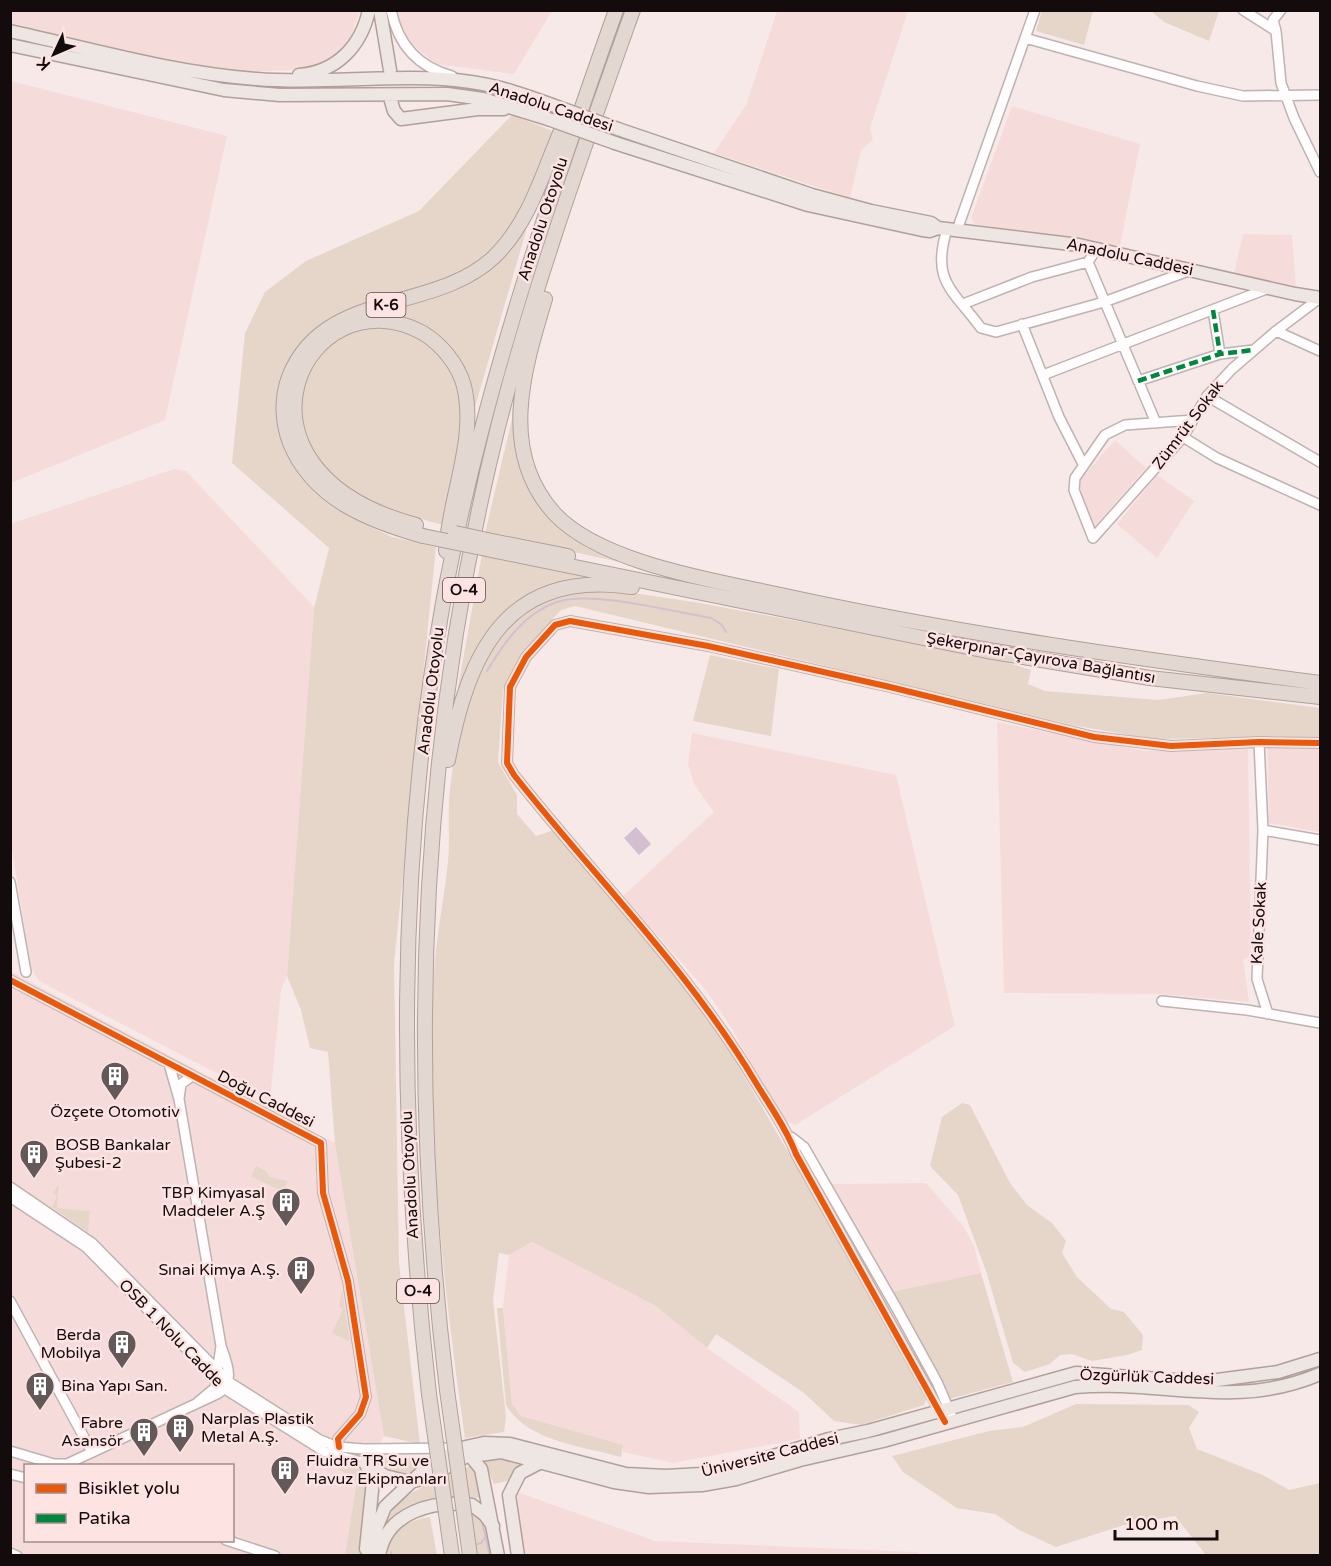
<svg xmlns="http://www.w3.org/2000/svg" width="1331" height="1566" font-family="'Varela Round',sans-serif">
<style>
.built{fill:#f5dcdb;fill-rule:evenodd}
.green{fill:#e6d6c9}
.water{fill:#d4bfd0}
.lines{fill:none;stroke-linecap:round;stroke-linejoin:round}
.stream{stroke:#d4bfd0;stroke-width:2}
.minor-casing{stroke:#bdb3b2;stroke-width:12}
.major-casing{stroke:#b1a09a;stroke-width:15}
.highway-casing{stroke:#b1a09a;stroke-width:16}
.minor{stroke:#fefcfc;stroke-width:9}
.major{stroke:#eee6e2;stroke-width:12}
.highway{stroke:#e3d7d2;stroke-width:14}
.major-bridge-casing{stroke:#b1a09a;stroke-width:15;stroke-linecap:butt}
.highway-bridge-casing{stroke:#b1a09a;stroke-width:16;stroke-linecap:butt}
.major-bridge{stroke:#eee6e2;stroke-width:12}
.highway-bridge{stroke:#e3d7d2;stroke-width:14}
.quiet{stroke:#00873e;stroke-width:4.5;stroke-dasharray:9 4.5;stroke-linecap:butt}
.cycleway-casing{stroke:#fde3e2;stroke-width:10}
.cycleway{stroke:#e8590c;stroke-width:6}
.labels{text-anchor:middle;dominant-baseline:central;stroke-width:5;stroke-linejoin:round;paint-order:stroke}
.shield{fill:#fde3e2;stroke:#5a4c4c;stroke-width:1.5}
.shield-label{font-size:15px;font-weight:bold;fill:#140c0c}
.street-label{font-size:16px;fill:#140c0c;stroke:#fde3e2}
.poi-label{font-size:16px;fill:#140c0c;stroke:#fde3e2;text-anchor:start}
</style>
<rect width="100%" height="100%" fill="#f7e9e8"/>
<path class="built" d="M10,11H360L349,41L337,53L321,64L303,70L235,72L87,44L11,27Z
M395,11H552L514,74L436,64L409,42Z
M777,11H908L870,128L873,140L861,150L850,198L714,153L746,105Z
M11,81L227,136L165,420L11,483Z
M1012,106L1140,144L1120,246L975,224L971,218Z
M1243,234L1292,235L1296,288L1234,273Z
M1115,440L1146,468L1095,526L1091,523L1079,489V481Z
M174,469L186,471L314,607L287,976L281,990L270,1101L39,981L31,968L11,843L10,524Z
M1157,475L1194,501L1157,558L1117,524Z
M997,722L1145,751L1248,747L1251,957L1243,959L1249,1002L1160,994L1004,993Z
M692,733L896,775L955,1026L795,1125L783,1120L731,1027L705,989L623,896L714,812L694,784L688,764Z
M1267,737L1320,740V832L1269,823Z
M10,971L335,1143L384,1436L357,1480L345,1555H11ZM26,1466H232V1540H26Z
M926,1183L964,1227L974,1246L981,1273L891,1292L829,1184Z
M532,1242L656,1306L707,1348L799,1412L800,1439L673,1463L623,1452L622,1445L521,1416L512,1404L503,1306L509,1255Z
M517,1492L655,1541L917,1552L922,1555H524Z"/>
<path class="green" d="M1042,11H1093L1084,45L1036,31Z
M1151,11H1219L1209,41L1164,22Z
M512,115L558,133L544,170L501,241L480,263L447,283L318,329L293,355L281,382L286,448L311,487L348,516L392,537L436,547L394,964L399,1263L420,1444L384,1436L335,1144L328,1052L310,1048L301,1010L287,976L314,608L329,548L232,463L245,333L265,292L306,261L419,211Z
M524,229L526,231L473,414L470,395L422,327L397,319L364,315C408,305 460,298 494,265C504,254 514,241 524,229Z
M381,328C391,330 403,332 413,335C422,338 432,347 439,354C480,401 453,471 443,525C421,519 365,503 348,490C329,475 308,453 302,429C293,394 314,352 345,336C356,330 369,329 381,328Z
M513,404L542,506L643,567L485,533L512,419Z
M482,554L604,578L502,616L485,634L471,659L460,687H458Z
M607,589L700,603L989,657L1031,670L1028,684L1045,691L1158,700L1207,693L1320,708V740L1267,737L1153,739L1072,725L575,606L561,610L522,653L503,690L498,762L517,795V814L536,836L554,830L689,988L717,1029L928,1395L924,1405L861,1425L834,1421L804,1393L716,1334L707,1348L656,1306L532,1242L509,1255L499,1253L493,1300L506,1417L504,1432L465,1438C443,1286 426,1129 434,974C436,937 444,900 448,862C450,842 448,822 449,801C451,771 463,699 475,672C492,636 529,600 569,592C581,590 594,590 607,589Z
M710,655L779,669L771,736L693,721Z
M962,1103L970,1105L1010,1183L1027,1205L1052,1223L1066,1241L1062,1253L1077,1277L1111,1309L1124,1312L1143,1335L1142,1350L1127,1355L1092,1361L1072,1354L1060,1355L1050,1364L1025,1372L1013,1363L986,1271L958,1195L930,1166L942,1117Z
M256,1166L266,1171L269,1177L288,1181L283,1192L251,1176Z
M59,1184L57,1208L90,1211L88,1232L52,1207L57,1196L53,1193Z
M981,1273L1013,1382L949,1399L891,1292Z
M342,1289L350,1342L332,1333L343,1309L339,1306Z
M497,1308H503L512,1404L521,1416L623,1445L621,1457C583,1446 528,1442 506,1405Z
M1076,1404L1189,1405L1199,1412L1189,1428L1197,1449L1263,1475L1289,1490L1320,1483V1555H1206L1175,1516L1124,1525L1056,1547L1019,1530L995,1514L957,1508L903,1472L892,1456L989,1431L1023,1427Z
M374,1457L423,1458V1466L408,1478L394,1473Z
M328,1459L361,1466L367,1474L360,1555H345L357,1480L326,1462Z
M484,1460H505L526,1464L507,1481L494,1484Z
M470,1466L475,1472L481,1498C458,1496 424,1497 402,1509C396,1513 390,1520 385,1525C397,1490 439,1481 470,1466Z
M472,1513L483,1522L492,1555H477Z
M430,1517L437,1555L384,1556C390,1531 406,1520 430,1517Z"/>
<path class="water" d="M636,827L651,844L639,855L624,838Z"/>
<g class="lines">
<path class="stream" d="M487,671C504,643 524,613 557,602C591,590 674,612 711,618L721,624L726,632
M482,1521L490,1556
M474,1545L481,1543L486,1536
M391,1552L392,1556"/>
<g class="minor-casing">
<path id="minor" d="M391,10C398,45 418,67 452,76
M1243,10L1276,31L1281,83L1294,118L1320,172
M1276,31L1273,20L1281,10
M1025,38L1197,86L1243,96L1320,95
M947,229C931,281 952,289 981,328L996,332L1104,302L1191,270
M957,230L1035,10
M1097,248L1088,262L1156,423
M963,304L1032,277L1088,262
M1213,310L1220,354
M1022,324L1059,417L1083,464
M1276,331L1320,351
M1043,375L1269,288
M1138,381L1220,354L1253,350
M1207,396L1320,462
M1193,420L1125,425L1105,435L1075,478L1074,490L1093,538L1183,437L1207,396L1232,369L1276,331L1320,298
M1183,437L1217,458L1320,505
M1259,742L1263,830L1257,979L1268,1014
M1263,830L1320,840
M10,882L26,972
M10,980L321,1143L323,1193L348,1281L366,1397L360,1414L338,1439L339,1447
M1162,1001L1247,1010L1320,1023
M169,1064L179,1099L181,1084L192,1076
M179,1099L221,1346
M791,1137L804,1147L897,1309L937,1382L951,1414
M10,1187L92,1243L229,1382L320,1440L338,1447L364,1449L459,1448
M10,1197L86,1247L228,1391L325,1452L365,1463
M10,1301L92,1452
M943,1417L796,1154C786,1128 770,1106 756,1083C689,970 595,878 514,775L507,763L510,687L526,657L555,625L570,621L708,646L890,687L1094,737L1171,746L1259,742L1320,743
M10,1451L54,1464H67L217,1394C236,1383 227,1363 221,1346L215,1388L198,1402
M10,1474L26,1478
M226,1540L275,1556
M10,1553L17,1556"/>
</g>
<g class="major-casing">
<path id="major" d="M380,10L390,70
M10,31C91,49 174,73 257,79C328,85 400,72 471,82C501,86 530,97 558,107
M10,45L224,90L280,95L447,94L483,99L548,119
M299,75C336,72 361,47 369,10
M391,101L394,111L401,119L478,109H504
M618,129L812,195L871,211L931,223L938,228L1079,245L1295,294L1320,298
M615,143L808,205L922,230L930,231L938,228
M467,1452L481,1469L498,1556
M365,1463L385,1476L410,1482L429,1477L465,1457L501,1452L614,1482L649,1487L702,1485L736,1479L800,1460L883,1441L1075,1387C1162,1379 1233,1411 1320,1374
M366,1464L373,1481L366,1549
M373,1556L376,1529L385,1507L426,1468L461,1448L484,1443L510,1444L626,1474L666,1476L701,1474L734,1468L829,1439L868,1431L1076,1373L1202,1382L1278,1372L1320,1359
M379,1556C386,1511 434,1500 472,1505L485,1515L493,1526
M518,1556L509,1495L520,1473L543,1461"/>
</g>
<g class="highway-casing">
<path id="highway" d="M545,299C524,369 498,451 554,513C599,563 716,581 781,595C959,634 1140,659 1320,683
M416,525C207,469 307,270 423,333C441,344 458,364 464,386C477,440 449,497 446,551
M423,536C369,521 313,499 290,443C282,422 281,398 289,377C323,289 434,314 494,257C534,218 545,162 569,113
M497,542L568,556
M496,551L987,651L1150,678L1320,697
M448,760C468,654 506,568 632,587
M447,1390C408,1071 419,748 496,435C532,291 583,150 633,10
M429,1394C399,1131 396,865 443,603C480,399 547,205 616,10"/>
</g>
<use href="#minor" class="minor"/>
<use href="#major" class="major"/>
<use href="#highway" class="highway"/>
<g class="major-bridge-casing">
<path id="major-bridge" d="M558,107L618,129
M548,119L615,143"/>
</g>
<g class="highway-bridge-casing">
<path id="highway-bridge" d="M455,533L497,542
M423,536L496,551
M447,1390L470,1556
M429,1394L452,1556"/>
</g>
<use href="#major-bridge" class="major-bridge"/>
<use href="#highway-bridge" class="highway-bridge"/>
<path class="quiet" d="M1213,310L1220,354
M1138,381L1220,354L1253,350"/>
<g class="cycleway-casing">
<path id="cycleway" d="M10,980L321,1143L323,1193L348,1281L366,1397L360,1414L338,1439L339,1447
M945,1422L796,1154C786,1128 770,1106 756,1083C689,970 595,878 514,775L507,763L510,687L526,657L555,625L570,621L708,646L890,687L1094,737L1171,746L1259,742L1320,743"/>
</g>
<use href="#cycleway" class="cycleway"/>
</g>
<defs>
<g id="building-pin" transform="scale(1.5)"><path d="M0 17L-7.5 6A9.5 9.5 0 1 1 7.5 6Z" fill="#635959" stroke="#fde3e2"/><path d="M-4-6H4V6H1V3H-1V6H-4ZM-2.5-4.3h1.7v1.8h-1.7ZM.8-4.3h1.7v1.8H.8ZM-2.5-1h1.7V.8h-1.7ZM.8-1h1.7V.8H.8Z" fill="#fff"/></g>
</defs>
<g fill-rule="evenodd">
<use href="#building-pin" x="115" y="1076"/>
<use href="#building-pin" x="34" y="1154"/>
<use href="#building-pin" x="286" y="1202"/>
<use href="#building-pin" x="301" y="1270"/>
<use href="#building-pin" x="122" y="1344"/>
<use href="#building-pin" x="40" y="1386"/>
<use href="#building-pin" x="180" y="1428"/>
<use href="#building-pin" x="144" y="1432"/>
<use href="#building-pin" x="285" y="1470"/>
</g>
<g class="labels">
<g class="shield">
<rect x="366.5" y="293" width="39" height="24" rx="4.5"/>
<rect x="443" y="578" width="42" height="24" rx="4.5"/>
<rect x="397" y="1279" width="42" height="24" rx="4.5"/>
</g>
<g class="shield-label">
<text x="386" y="305">K-6</text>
<text x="464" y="590">O-4</text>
<text x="418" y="1291">O-4</text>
</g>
<g class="street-label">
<text transform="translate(551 107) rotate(18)">Anadolu Caddesi</text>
<text transform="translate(543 219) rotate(-72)">Anadolu Otoyolu</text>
<text transform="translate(1130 257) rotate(12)">Anadolu Caddesi</text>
<text transform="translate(1188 425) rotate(-53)">Zümrüt Sokak</text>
<text transform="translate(1041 658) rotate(10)">Şekerpınar-Çayırova Bağlantısı</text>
<text transform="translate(431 691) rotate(-83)">Anadolu Otoyolu</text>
<text transform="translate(1259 923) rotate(-87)">Kale Sokak</text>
<text transform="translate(266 1099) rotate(27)">Doğu Caddesi</text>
<text transform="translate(410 1175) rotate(-93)">Anadolu Otoyolu</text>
<text transform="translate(171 1333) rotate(46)">OSB 1 Nolu Cadde</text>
<text transform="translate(1147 1377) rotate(2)">Özgürlük Caddesi</text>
<text transform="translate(770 1455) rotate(-14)">Üniversite Caddesi</text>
</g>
<g class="poi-label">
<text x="115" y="1112" text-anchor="middle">Özçete Otomotiv</text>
<text x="55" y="1145">BOSB Bankalar<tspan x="55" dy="18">Şubesi-2</tspan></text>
<text x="265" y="1193" text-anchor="end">TBP Kimyasal<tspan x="265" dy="18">Maddeler A.Ş</tspan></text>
<text x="280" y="1270" text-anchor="end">Sınai Kimya A.Ş.</text>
<text x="101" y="1335" text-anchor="end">Berda<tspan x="101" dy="18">Mobilya</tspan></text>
<text x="61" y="1386">Bina Yapı San.</text>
<text x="201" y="1419">Narplas Plastik<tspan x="201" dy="18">Metal A.Ş.</tspan></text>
<text x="123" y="1423" text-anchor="end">Fabre<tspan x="123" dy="18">Asansör</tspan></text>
<text x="306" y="1461">Fluidra TR Su ve<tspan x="306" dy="18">Havuz Ekipmanları</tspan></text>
</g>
</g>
<rect width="1331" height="1566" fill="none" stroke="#140c0c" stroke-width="24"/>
<rect x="24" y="1464" width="210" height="78" fill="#fde3e2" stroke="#a08d8c" stroke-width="1.5"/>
<rect x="36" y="1484" width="30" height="9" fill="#e8590c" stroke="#a08d8c" stroke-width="1.5"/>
<text x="78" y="1494" font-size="18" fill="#140c0c">Bisiklet yolu</text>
<rect x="36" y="1514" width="30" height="9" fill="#00873e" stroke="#a08d8c" stroke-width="1.5"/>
<text x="78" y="1524" font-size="18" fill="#140c0c">Patika</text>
<g transform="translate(54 54) rotate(226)" stroke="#fde3e2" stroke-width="4.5" paint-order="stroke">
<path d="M0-4.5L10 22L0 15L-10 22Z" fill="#140c0c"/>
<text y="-9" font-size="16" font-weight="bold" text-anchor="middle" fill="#140c0c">K</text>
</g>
<path d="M1115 1530v9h102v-9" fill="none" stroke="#140c0c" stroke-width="3"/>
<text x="1124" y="1530" font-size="18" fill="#140c0c" stroke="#fde3e2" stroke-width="4.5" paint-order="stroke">100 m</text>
</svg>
